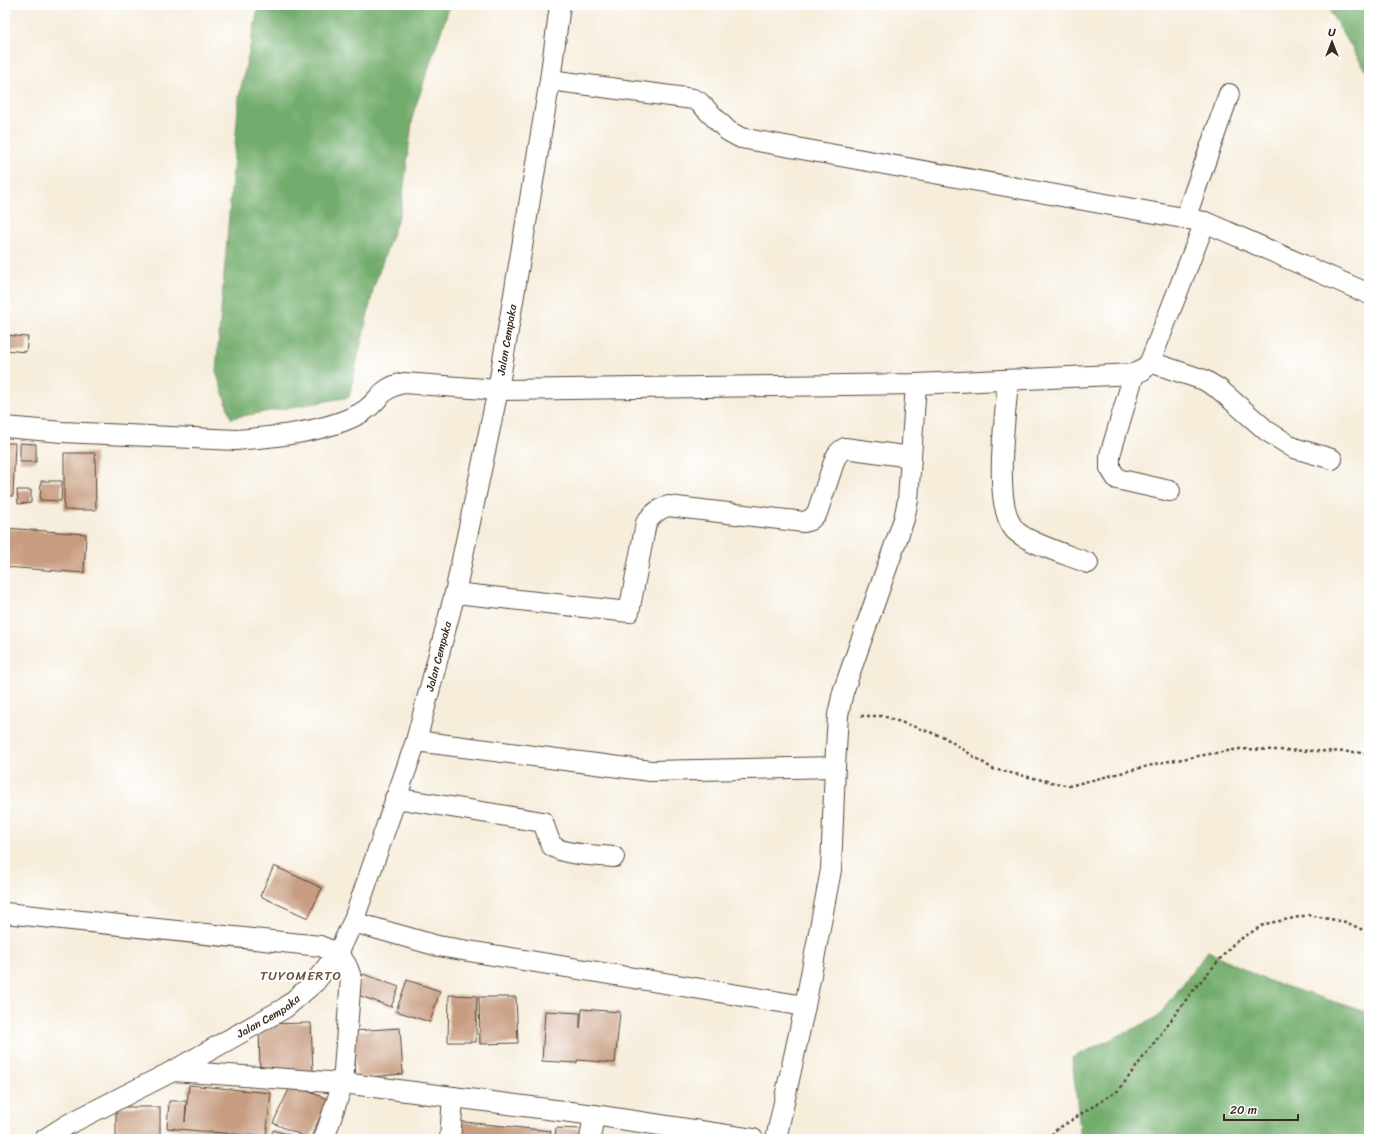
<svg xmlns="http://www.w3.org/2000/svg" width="1374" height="1144" font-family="Sriracha,sans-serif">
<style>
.forest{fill:#73ad6d;stroke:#576c46}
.building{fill:#c79c80}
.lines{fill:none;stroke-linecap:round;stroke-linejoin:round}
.minor-casing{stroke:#57473a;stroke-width:22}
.path{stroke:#57473a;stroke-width:2.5;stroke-dasharray:3 3;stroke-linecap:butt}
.minor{stroke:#fff;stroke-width:20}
.labels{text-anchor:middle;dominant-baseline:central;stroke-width:4;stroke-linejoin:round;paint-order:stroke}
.street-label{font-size:11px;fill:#3b2a1e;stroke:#fff}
.quarter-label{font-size:13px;letter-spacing:1px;fill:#6c5240;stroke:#fff}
</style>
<rect width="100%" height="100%" fill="#fff"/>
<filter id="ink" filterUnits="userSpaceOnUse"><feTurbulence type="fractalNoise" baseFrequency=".025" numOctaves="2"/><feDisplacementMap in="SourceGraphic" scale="8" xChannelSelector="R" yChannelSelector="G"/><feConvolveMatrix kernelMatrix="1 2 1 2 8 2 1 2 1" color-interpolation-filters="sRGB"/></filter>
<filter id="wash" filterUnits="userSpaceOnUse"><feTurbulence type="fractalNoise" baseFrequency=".012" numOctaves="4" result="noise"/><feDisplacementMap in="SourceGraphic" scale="16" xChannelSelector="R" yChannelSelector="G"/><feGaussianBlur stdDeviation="0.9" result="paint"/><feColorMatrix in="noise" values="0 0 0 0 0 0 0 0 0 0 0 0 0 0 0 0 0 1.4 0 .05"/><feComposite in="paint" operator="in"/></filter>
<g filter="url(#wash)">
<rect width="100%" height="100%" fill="#f6eddb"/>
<path class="forest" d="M259,5H450L413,114L401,210L374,286L349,397L231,418L216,371L239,97Z
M1353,5H1369V76L1330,12Z
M1208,951L1263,979L1369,1013V1139H1081L1072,1058L1158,1017Z"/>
<g id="blocks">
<path class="building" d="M5,335L28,337L26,352L5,350Z
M5,443H15L13,496H5Z
M20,443L36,444V462H20Z
M64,453H95L96,510H64Z
M41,481H62L61,501L40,500Z
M17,490H31V503L18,504Z
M5,528L86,534L84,573L5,567Z
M274,866L322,888L308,918L260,896Z
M363,974L399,987L391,1007L355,994Z
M407,980L440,991L430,1022L396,1011Z
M449,995L477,996L476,1042H448Z
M479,997H516L518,1043L480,1044Z
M582,1009L620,1012L615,1063L577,1060V1063L542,1061L545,1011L580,1013V1029Z
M311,1023L313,1071L260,1072L259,1024Z
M400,1028L403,1074L356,1078L353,1031Z
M189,1085L271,1093L266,1137L167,1128L169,1101H186L185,1122Z
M291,1085L328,1099L310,1139L273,1123Z
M116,1107H160V1139H116Z
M455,1121L551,1131L550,1139H453Z
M556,1128L582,1129L581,1139H555Z
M273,1130L303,1139H270Z"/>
</g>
</g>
<g filter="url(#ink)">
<use href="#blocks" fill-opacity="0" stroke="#57473a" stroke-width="1"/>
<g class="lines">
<g class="minor-casing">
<g id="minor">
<path d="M550,80L693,99L699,102L728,131L741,138L1205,222L1369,294"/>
<path d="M1185,219L1229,94"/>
<path d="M1150,362L1204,380L1219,389L1267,431L1294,448L1332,459"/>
<path d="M1134,374L1110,455V468L1117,479L1170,491"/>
<path d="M1008,380C1006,415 992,502 1014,529C1024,542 1071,556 1088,563"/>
<path d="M5,427L62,432L236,440C274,437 325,432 359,414C379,404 378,388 404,383L498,390L916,384L1134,374L1143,370L1150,362L1205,222"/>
<path d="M455,593L629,612L646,523C652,514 658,509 668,506L804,522L810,520L817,513L835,459C837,454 839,451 845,448L911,457"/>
<path d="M416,741L651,771L835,767"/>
<path d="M395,798L543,822L551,845C564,856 597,855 614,857"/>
<path d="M5,913L320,946C338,953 345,957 351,977L343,1083L324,1139"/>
<path d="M353,922L438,946L805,1006"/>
<path d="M173,1071L343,1083L594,1115L753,1139"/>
<path id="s1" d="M45,1139L67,1125L173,1071L285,1008L315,982L338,953L353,922L416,741L455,593L498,390L550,80L560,5"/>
<path d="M450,1139L453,1097"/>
<path d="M590,1139L594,1115"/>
<path d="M776,1139L805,1006L831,870L835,767L838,715L843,692L904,519L908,500L916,384"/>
</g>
</g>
<path class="path" d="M861,716H883L944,737L993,769L1069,786L1164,762L1239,749L1353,752L1369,754
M1047,1139L1056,1130L1119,1090L1194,989L1234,943L1265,924L1308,915L1346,922L1369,933"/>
<use href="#minor" class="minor"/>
</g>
</g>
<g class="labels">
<g class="street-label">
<text stroke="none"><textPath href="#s1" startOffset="988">Jalan Cempaka</textPath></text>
<text stroke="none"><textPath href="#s1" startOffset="664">Jalan Cempaka</textPath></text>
<text stroke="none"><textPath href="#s1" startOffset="255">Jalan Cempaka</textPath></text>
</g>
<g class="quarter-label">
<text x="301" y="975">TUYOMERTO</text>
</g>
</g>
<rect width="1374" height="1144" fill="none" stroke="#fff" stroke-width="20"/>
<g transform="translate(1332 42)" stroke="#ffffff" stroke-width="3" paint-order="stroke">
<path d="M0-3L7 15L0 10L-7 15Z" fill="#3b2a1e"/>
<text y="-6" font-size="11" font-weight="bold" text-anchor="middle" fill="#3b2a1e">U</text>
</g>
<path d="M1224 1114v6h74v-6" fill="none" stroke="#3b2a1e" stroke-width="2"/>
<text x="1230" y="1114" font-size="12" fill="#3b2a1e" stroke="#ffffff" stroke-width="3" paint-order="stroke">20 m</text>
</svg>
